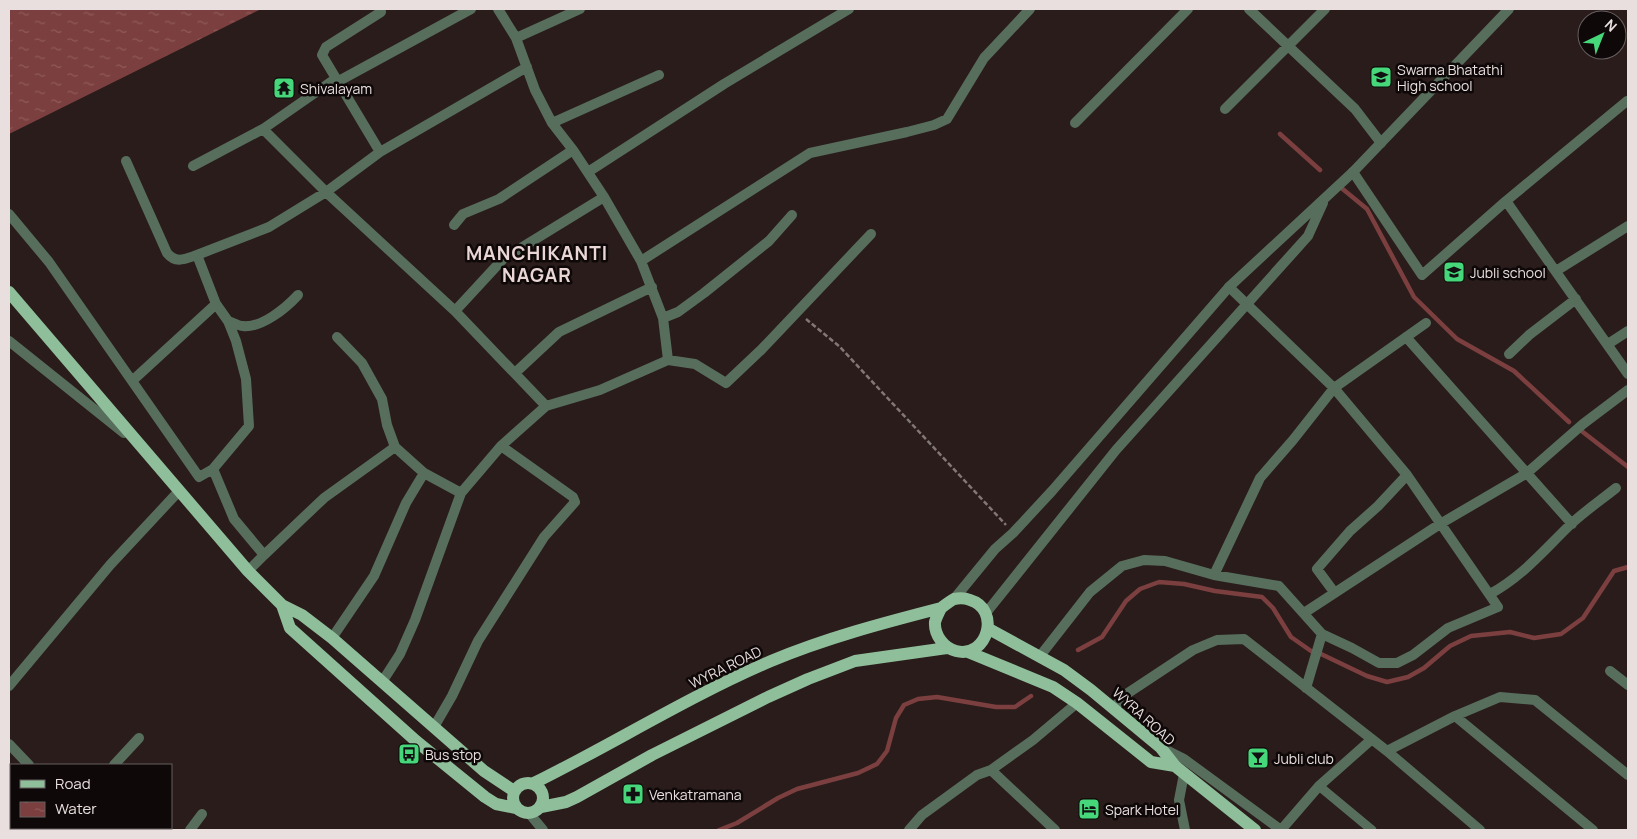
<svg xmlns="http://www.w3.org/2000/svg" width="1637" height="839" font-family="Manrope,sans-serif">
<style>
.water{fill:url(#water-ripples)}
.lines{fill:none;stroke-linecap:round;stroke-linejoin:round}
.stream{stroke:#7c3f3f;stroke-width:4.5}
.path{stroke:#827776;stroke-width:2.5;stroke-dasharray:5 2.5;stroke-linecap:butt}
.service{stroke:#586e5d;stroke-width:9}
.minor{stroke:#586e5d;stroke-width:10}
.tertiary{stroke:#586e5d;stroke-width:10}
.primary{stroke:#8fbe9a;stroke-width:12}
.labels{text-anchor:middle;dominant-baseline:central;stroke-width:5;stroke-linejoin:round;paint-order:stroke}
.poi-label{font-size:14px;fill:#e8dfde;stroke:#0e0808;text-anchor:start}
.street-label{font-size:14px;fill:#e8dfde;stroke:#0e0808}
.district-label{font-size:19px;font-weight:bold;letter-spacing:1px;fill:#e9d6d5;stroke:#0e0808}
</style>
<defs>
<pattern id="water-ripples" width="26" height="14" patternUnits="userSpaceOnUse" patternTransform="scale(1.25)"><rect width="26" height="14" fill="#7c3f3f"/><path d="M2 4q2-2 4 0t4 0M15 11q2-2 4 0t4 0" fill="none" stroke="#8f5a5a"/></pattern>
</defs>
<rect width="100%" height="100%" fill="#291c1b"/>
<path class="water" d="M9,9H261L9,134Z"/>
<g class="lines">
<path class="stream" d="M1280,134L1320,170
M1339,186L1367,209L1414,297L1457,339L1514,371L1569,422
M1579,429L1628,467
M1078,650L1102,637L1126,601L1140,589L1159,582L1184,584L1215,591L1262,597L1273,608L1291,637L1311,651L1321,654L1367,676L1387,682L1408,677L1424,668L1450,646L1471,636L1510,632L1534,638L1561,634L1583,618L1614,571L1628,567
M719,830L737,823L778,798L797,789L858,773L877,764L887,751L896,718L904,705L918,699L937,697L996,707H1015L1031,696"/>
<path class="path" d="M806,319L839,346L1006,525"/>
<path class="service" d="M1319,786L1372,830"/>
<path class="minor" d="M498,9L516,38L535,90L552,123L573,150L604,197L641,261L663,318L668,360
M1249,9L1355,109L1381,143
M381,12L326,47L322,55L380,152L527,67
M516,38L580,9
M337,82L471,9
M1225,109L1325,9
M552,123L659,75
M1075,123L1188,9
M263,129L326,192L455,311L546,406
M126,161L167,253C176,264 185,259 197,255
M193,166L263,129L335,79
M588,172L724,84L849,9
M1353,172L1422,275L1506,201L1627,101
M1506,201L1628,374
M9,214L49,262L199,477L213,469L234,519L264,555L248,571
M454,225L463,214L499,199L573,150
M641,261L810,153L907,132L934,125L947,119L984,58L1030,9
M1556,271L1628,226
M455,311L503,259L604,197
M663,318L678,312L704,293L769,241L792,215
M228,321C232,322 238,326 243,326C262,328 286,308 298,295
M1406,337L1572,524
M9,341L124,433
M1608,344L1628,331
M1509,354L1529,335L1576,299
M515,373L559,332L652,287
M132,381L216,304
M213,469L249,426L246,379L236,341L228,321L216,304L197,255L269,227L326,192L380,152
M424,473L461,493
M264,555L324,498L395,447
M1214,575L1260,478L1293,440L1334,388L1426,323
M1334,592L1317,569L1350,531L1378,506L1407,475
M1490,594C1523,576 1544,550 1571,524C1585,511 1601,500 1616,488
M1304,613L1440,524L1527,473L1583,424L1628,390
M332,638L374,576L406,503L424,473L395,447L387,425L382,399L362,363L337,337
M1040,656L1090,592L1122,566L1144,560L1165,561L1214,575L1279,586L1322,634L1352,648L1379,663H1397L1413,655L1448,628L1498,607L1407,475L1334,388L1229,287
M1610,671L1628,685
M382,682L400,654L415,620L461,493L501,446L546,406L600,390L668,360L695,364L726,383L761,350L871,234
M9,686L110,565L179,491
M1306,688L1322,634
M1113,708L1128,693L1193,650L1217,640L1244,639L1387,751L1480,830
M1455,716L1593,830
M434,727L452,696L478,641L544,537L575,502L573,497L501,446
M9,744L29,765
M1162,748L1184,759L1281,830
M1387,751L1455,716L1500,697L1535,700L1628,775
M114,765L139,738
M991,770L1055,830
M1184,774L1179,800L1185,830
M529,813L543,830
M91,828L93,830
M54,830L56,828
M190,830L202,814
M909,830L922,815L977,775L991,770L1033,740L1077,703
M1281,830L1319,786L1372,739"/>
<path class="tertiary" d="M954,599L995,549L1013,533L1052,491L1229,287L1353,172L1509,9
M986,613L1116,450L1308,236L1323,203"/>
<path class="primary" d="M9,292L248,571L282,605L302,615L332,638L484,771L514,791
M282,605L290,628L416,741L485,797L496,804L516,808
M989,629L1064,670L1091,690L1161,748L1175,766L1255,830
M968,652L1053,687L1077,703L1151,762L1175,766
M513 798a15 15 0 1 1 30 0a15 15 0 1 1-30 0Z
M534,783C613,744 689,696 771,661C826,638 883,623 941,608C945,605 950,601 954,599C959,598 965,598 970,600C1001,609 988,659 956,651C944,648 934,635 935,622C936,618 939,612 941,608
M541,807L566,802L577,797L652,755L768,697L808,679L855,661L947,648"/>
</g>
<defs>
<g id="school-square" transform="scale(1.125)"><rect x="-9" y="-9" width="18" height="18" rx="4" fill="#45d77a" stroke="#0e0808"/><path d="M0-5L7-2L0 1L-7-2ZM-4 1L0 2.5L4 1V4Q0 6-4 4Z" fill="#111"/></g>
<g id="temple-square" transform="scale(1.125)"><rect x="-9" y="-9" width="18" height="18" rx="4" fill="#45d77a" stroke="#0e0808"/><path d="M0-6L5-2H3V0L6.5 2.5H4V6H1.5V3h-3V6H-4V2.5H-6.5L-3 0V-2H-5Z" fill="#111"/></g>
<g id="bus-square" transform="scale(1.125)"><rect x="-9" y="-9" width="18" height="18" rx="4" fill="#45d77a" stroke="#0e0808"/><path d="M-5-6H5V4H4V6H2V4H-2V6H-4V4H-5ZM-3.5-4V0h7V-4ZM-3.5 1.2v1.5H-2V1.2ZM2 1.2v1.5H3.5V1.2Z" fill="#111"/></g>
<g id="bar-square" transform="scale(1.125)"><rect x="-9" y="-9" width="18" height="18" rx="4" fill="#45d77a" stroke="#0e0808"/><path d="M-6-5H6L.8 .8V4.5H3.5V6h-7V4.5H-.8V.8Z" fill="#111"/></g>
<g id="pharmacy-square" transform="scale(1.125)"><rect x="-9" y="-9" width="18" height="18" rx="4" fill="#45d77a" stroke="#0e0808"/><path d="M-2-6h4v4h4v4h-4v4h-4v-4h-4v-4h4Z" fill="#111"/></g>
<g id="hotel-square" transform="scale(1.125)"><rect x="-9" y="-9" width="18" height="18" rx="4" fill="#45d77a" stroke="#0e0808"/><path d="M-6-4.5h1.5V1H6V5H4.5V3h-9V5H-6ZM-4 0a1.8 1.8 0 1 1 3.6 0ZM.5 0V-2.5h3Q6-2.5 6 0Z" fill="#111"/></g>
</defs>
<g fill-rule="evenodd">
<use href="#school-square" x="1381" y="77"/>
<use href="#temple-square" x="284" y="88"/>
<use href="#school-square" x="1454" y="272"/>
<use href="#bus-square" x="409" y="754"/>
<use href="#bar-square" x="1258" y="758"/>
<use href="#pharmacy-square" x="633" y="794"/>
<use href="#hotel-square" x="1089" y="809"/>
</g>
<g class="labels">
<g class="poi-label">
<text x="1397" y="69">Swarna Bhatathi<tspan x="1397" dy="16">High school</tspan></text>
<text x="300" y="88">Shivalayam</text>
<text x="1470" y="272">Jubli school</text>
<text x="425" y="754">Bus stop</text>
<text x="1274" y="758">Jubli club</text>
<text x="649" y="794">Venkatramana</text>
<text x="1105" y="809">Spark Hotel</text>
</g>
<g class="street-label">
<text transform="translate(725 667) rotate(-26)">WYRA ROAD</text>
<text transform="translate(1144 716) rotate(42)">WYRA ROAD</text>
</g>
<g class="district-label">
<text x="537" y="253">MANCHIKANTI<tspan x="537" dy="22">NAGAR</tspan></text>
</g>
</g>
<rect width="1637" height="839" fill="none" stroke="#e8dfde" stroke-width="20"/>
<rect x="10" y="764" width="162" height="65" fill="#0e0808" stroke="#655e5e"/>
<rect x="20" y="780" width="25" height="8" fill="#8fbe9a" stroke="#655e5e"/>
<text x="55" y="789" font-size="15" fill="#e8dfde">Road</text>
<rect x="20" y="802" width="25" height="15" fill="url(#water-ripples)" stroke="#655e5e"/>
<text x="55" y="814" font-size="15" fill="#e8dfde">Water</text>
<g transform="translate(1602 35) rotate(43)"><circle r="24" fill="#0e0808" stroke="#655e5e"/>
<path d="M0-4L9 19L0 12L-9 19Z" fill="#45d77a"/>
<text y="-8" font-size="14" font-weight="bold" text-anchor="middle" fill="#e8dfde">N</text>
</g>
</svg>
